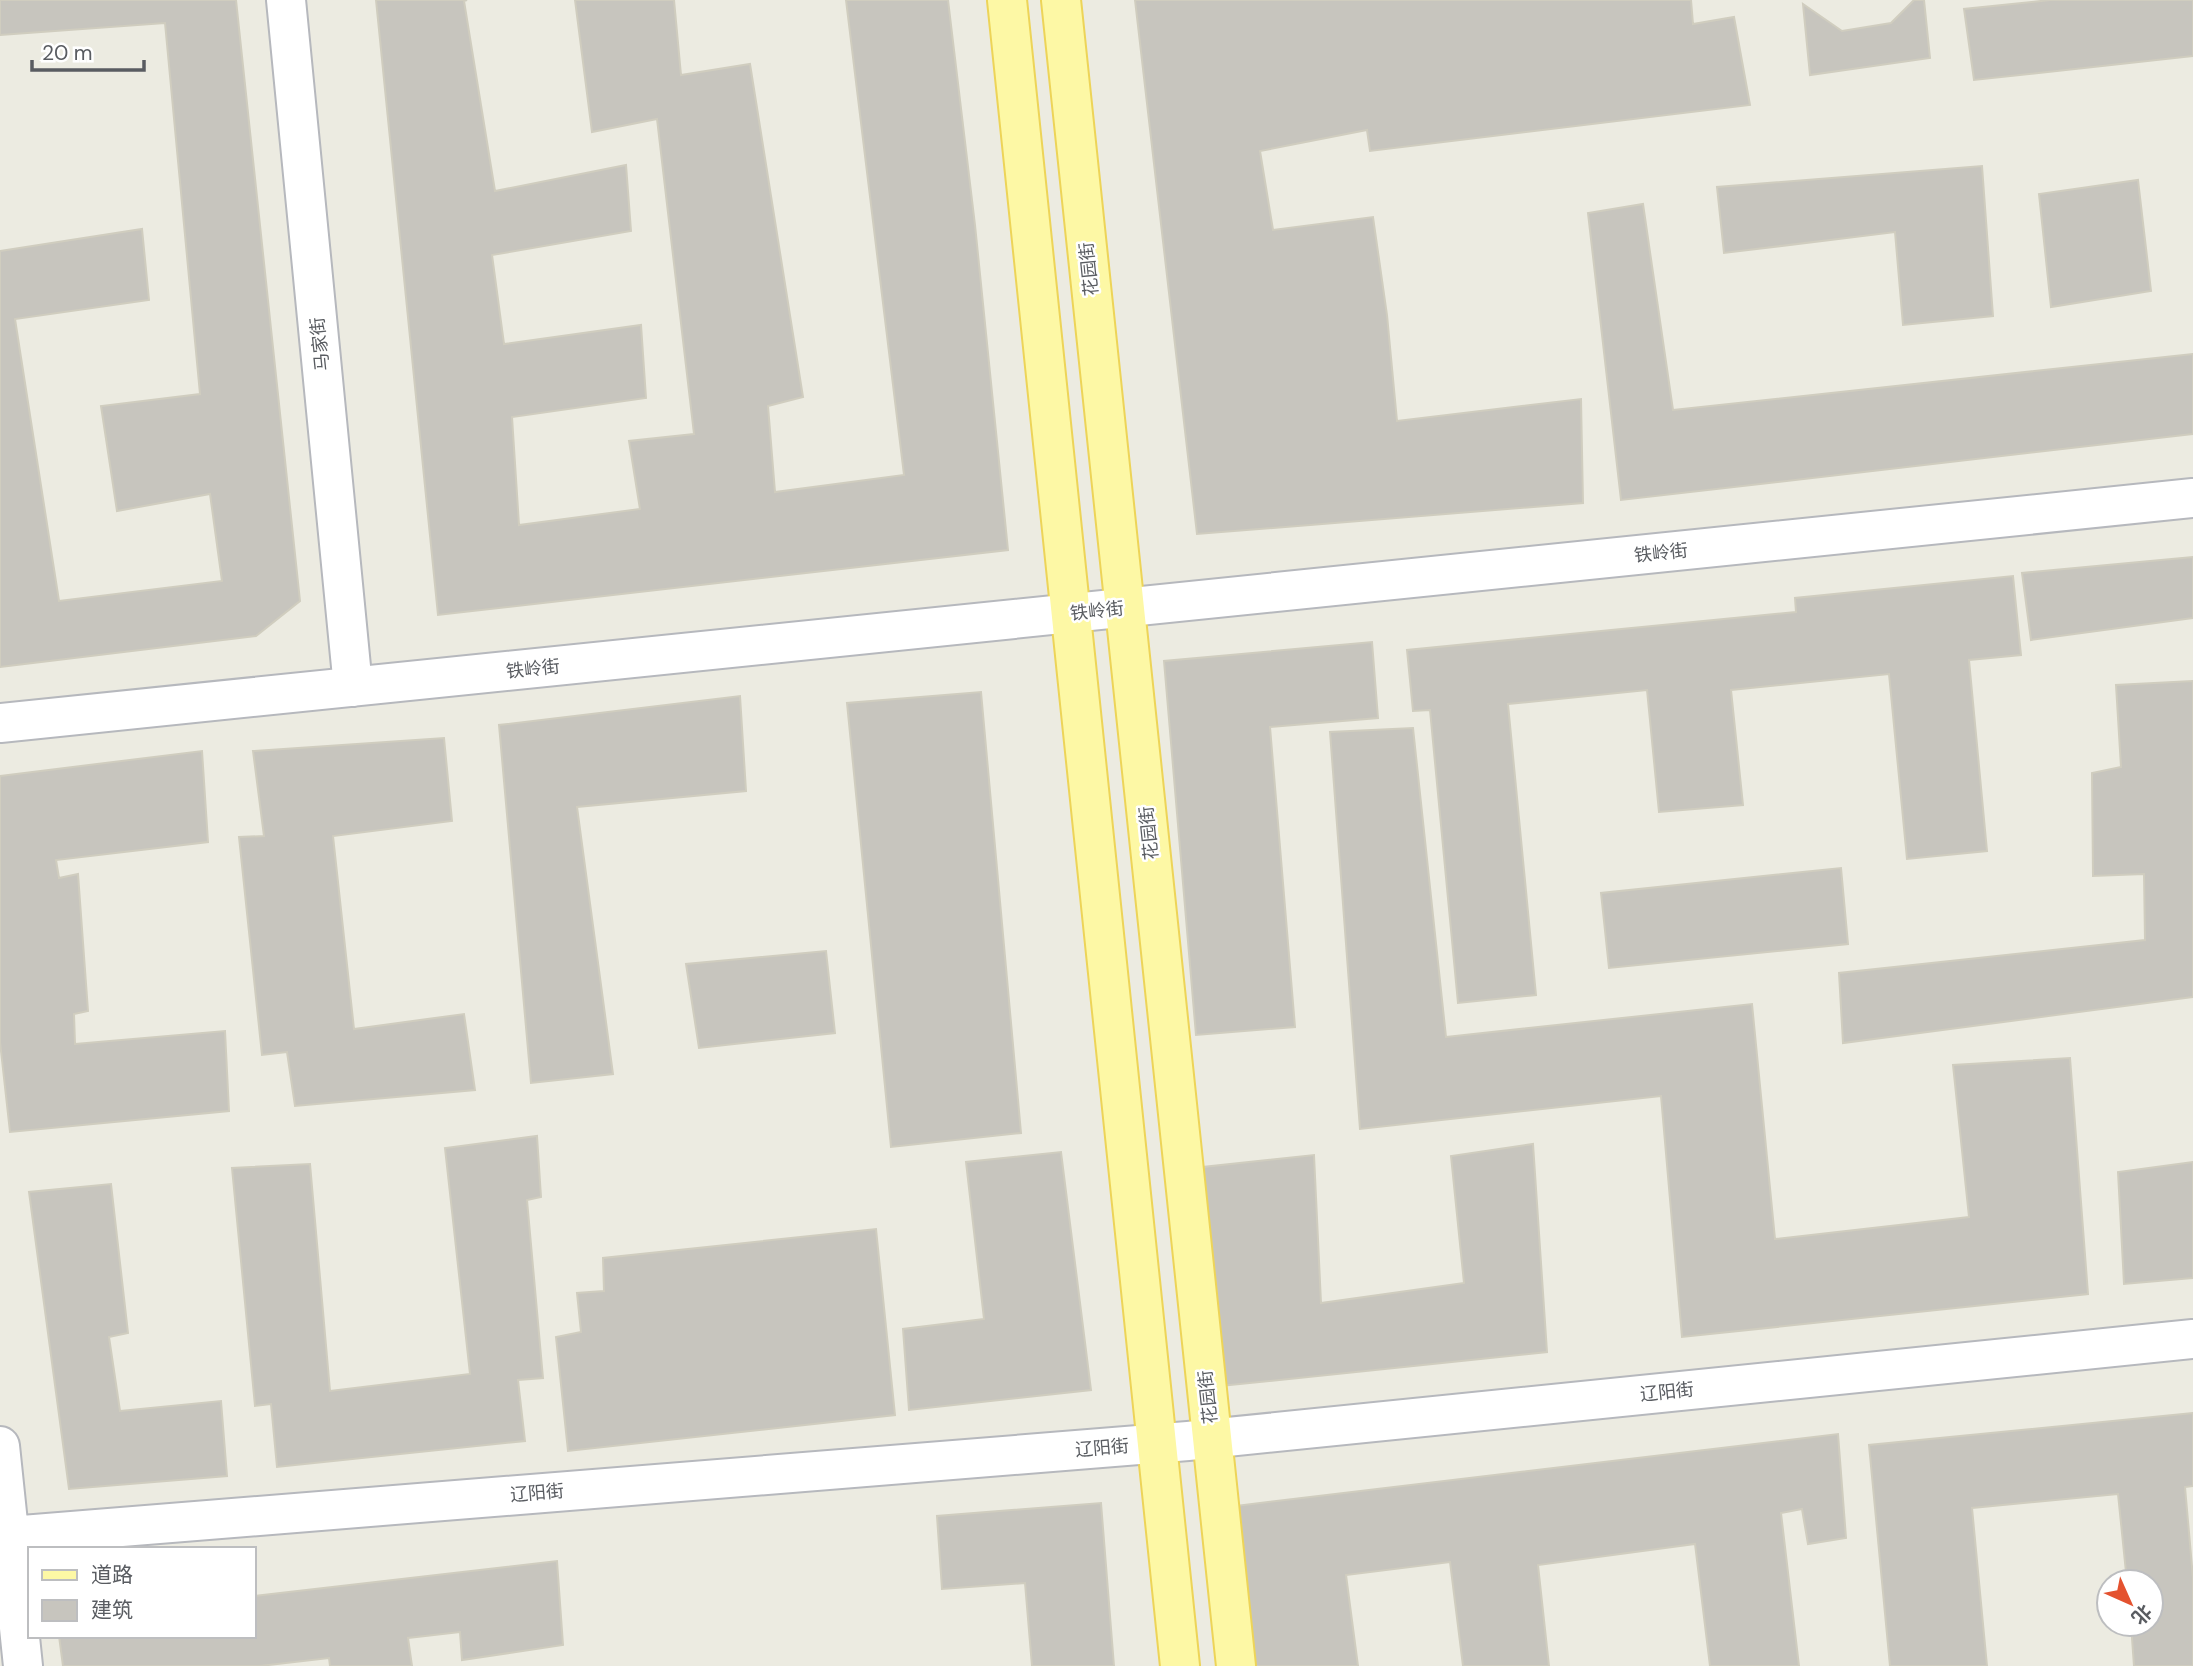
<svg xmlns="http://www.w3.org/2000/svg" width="2193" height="1666" font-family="'DM Sans','Noto Sans SC',sans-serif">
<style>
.building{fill:#c7c5be;stroke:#d0cdbf;stroke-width:2}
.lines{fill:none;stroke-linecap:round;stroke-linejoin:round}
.minor-casing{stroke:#b6b8bd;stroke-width:42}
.major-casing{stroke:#edd458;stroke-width:42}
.minor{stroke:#fff;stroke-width:38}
.major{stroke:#fdf8a5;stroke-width:38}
.labels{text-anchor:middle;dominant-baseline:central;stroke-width:5;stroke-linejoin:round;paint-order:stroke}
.street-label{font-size:18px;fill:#595c61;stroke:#fff}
</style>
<rect width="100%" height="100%" fill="#ecebe1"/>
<path class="building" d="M0,0H236L300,601L256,636L0,667V251L142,229L149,300L15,319L59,601L222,581L210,494L117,511L101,406L200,394L165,23L0,35Z
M376,0H467L464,1L495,191L626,165L631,231L492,255L504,344L641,325L646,398L512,417L519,525L640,509L629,441L694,434L657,119L592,132L575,0H674L681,75L750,64L803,397L768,406L775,492L904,475L846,0H948L975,225L1008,550L438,615Z
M1135,0H1691L1693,24L1734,17L1750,105L1370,151L1367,130L1260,151L1273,230L1373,217L1387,315L1397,421L1581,399L1583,503L1197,534Z
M1914,0H1924L1930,58L1810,75L1803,4L1842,31L1891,23Z
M2050,0H2193V56L1974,80L1964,9Z
M1982,166L1993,316L1903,325L1895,232L1724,253L1717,187Z
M2138,180L2151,291L2051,307L2039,194Z
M1643,204L1673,410L2193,354V434L1621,500L1588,213Z
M2193,557V618L2031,640L2022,573Z
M2013,576L2021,655L1969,660L1987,851L1907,859L1889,674L1731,690L1743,805L1659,812L1647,690L1508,704L1536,995L1458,1003L1430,710L1413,711L1407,650L1796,612L1795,598Z
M1372,642L1378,718L1270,727L1295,1027L1196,1035L1164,661Z
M2193,681V997L1843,1043L1839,973L2145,940L2144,874L2093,876L2092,773L2121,767L2116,685Z
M981,692L1021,1133L891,1147L847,703Z
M740,696L746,791L577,807L613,1074L531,1083L499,725Z
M1413,728L1446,1037L1752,1004L1775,1239L1969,1217L1953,1065L2070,1058L2088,1294L1682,1337L1661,1096L1360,1129L1330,732Z
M444,738L452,821L333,836L354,1029L464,1014L475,1090L295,1106L287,1052L262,1055L239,837L264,836L253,751Z
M202,751L208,842L56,860L59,878L78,874L88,1011L74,1014L75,1044L225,1031L229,1111L10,1132L0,1042V776Z
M1841,868L1848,944L1609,968L1601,893Z
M826,951L835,1033L699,1048L686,964Z
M537,1136L541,1197L527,1200L543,1378L518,1380L525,1441L277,1467L271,1404L255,1406L232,1168L310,1164L330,1391L470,1374L445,1148Z
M1533,1144L1547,1352L1221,1386L1203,1167L1314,1155L1321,1303L1464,1283L1451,1156Z
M1061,1152L1091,1390L909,1410L903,1329L984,1319L966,1162Z
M2193,1162V1278L2124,1284L2118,1172Z
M111,1184L128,1333L109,1337L120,1411L221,1401L227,1476L69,1489L29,1192Z
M876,1229L895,1415L568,1451L556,1337L581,1332L577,1293L604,1291L603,1258Z
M2193,1413V1486L2185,1487L2193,1578V1666H2134L2131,1624H2151V1582H2127L2118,1494L1972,1508L1987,1666H1890L1869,1445Z
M1838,1434L1846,1538L1808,1544L1802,1509L1781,1513L1799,1666H1710L1695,1544L1538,1565L1549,1666H1463L1450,1562L1346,1575L1358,1666H1254L1235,1506Z
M1101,1503L1114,1666H1032L1025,1583L942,1589L937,1516Z
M557,1561L563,1645L462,1660L460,1632L408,1638L412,1666H330L329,1658L260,1666H63L59,1636H254V1596Z"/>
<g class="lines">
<g class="minor-casing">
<path id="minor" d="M286,0L353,687
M0,723L2193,498
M0,1446L23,1666
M10,1536L1188,1441L2193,1339"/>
</g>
<g class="major-casing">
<path id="major" d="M1007,0L1180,1666
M1061,0L1236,1666"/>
</g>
<use href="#minor" class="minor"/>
<use href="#major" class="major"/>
</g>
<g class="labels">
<g class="street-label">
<text transform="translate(1089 269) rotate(-96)">花园街</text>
<text transform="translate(320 344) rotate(-96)">马家街</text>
<text transform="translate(1661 553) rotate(-6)">铁岭街</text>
<text transform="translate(1097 611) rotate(-6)">铁岭街</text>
<text transform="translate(533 669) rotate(-6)">铁岭街</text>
<text transform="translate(1149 833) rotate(-96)">花园街</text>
<text transform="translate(1667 1392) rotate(-6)">辽阳街</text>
<text transform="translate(1208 1397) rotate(-96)">花园街</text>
<text transform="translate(1102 1448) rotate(-5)">辽阳街</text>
<text transform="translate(537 1493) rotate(-5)">辽阳街</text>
</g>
</g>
<rect x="28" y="1547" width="228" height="91" fill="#ffffff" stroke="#bdbec0" stroke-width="2"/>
<rect x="42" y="1570" width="35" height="10" fill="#fdf8a5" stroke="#bdbec0" stroke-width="2"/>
<text x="91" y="1582" font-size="21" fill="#595c61">道路</text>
<rect x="42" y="1600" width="35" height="21" fill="#c7c5be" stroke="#bdbec0" stroke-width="2"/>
<text x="91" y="1617" font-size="21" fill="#595c61">建筑</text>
<g transform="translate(2130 1603) rotate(135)"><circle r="33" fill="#ffffff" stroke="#bdbec0" stroke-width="2"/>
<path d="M0-5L12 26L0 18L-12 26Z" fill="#e4522f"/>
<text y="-10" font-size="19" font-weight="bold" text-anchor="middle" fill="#595c61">北</text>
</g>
<path d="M32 60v10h112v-10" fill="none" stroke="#595c61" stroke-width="3.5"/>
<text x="42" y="60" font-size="21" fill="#595c61" stroke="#ffffff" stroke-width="5" paint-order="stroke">20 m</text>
</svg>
